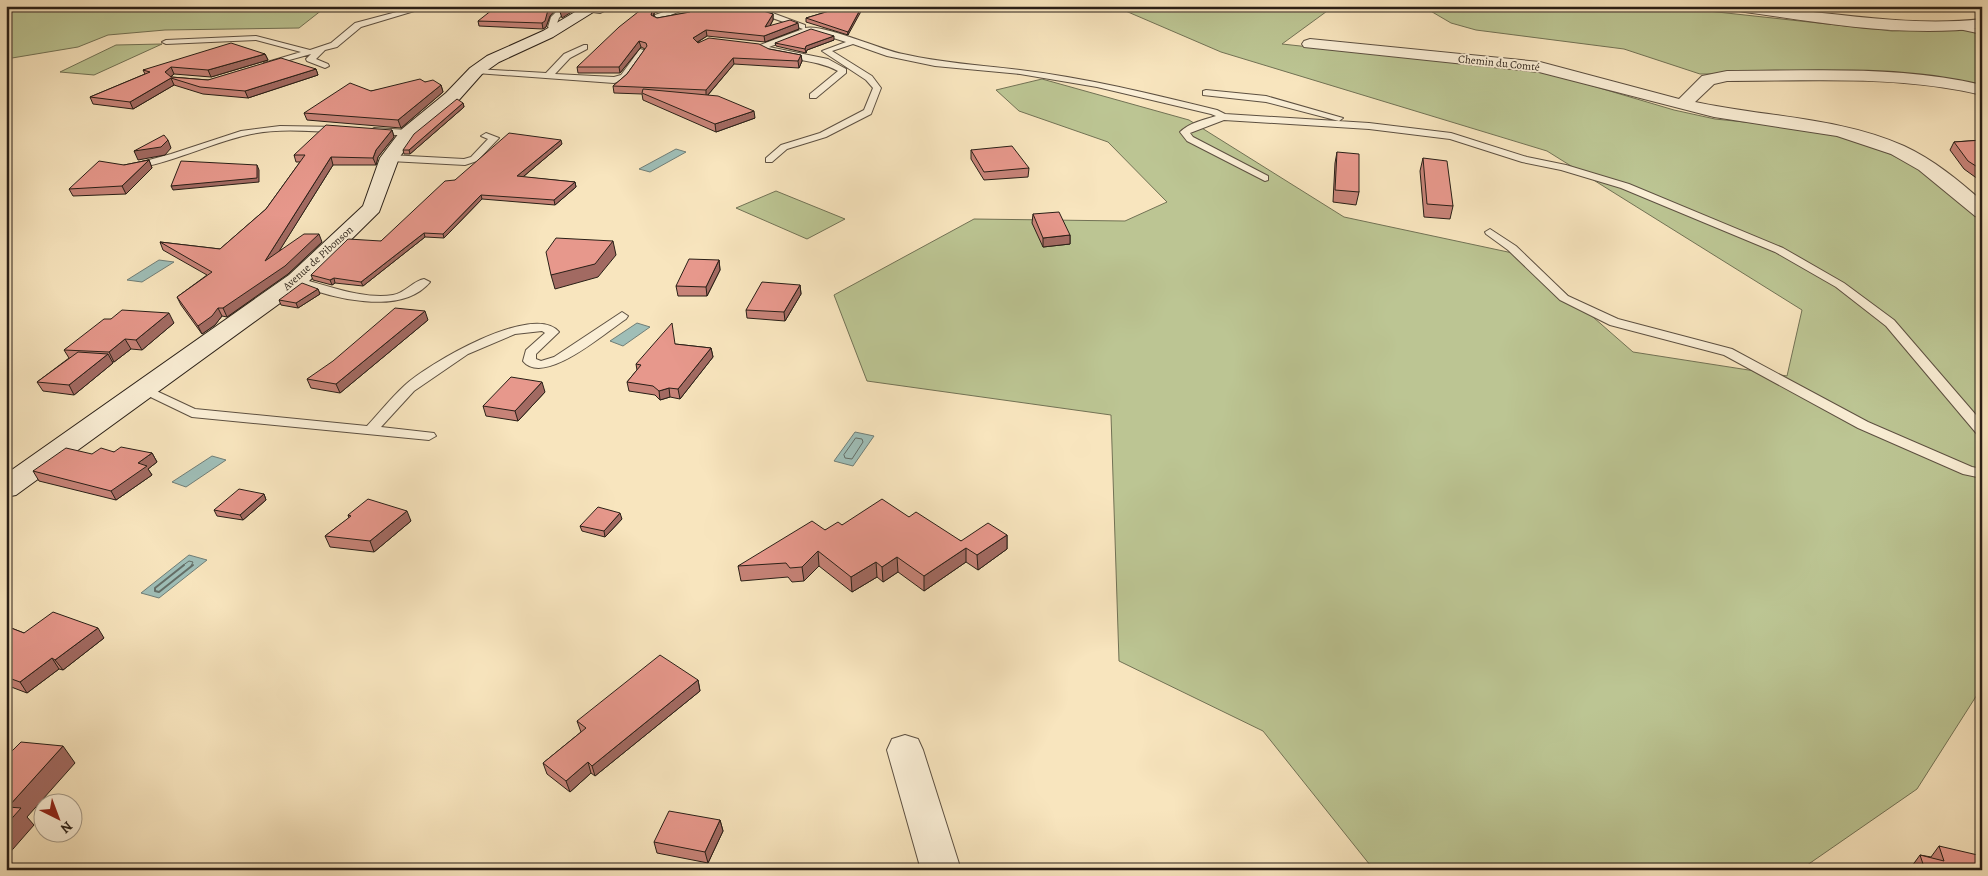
<svg xmlns="http://www.w3.org/2000/svg" width="1988" height="876" font-family="Alegreya,serif">
<style>
.green{fill:#bcc593;stroke:#727255}
.water{fill:#9fbeb7;stroke:#707e77}
.lines{fill:none;stroke-linecap:round;stroke-linejoin:round}
.shore-far1{stroke:#646e67;stroke-width:1}
.shore{stroke:#646e67;stroke-width:2}
.lane-casing{stroke:#5d5041;stroke-width:2}
.street-casing{stroke:#5d5041;stroke-width:2}
.secondary-casing{stroke:#291f17;stroke-width:2}
.lane{fill:#faeed5;fill-rule:evenodd}
.street{fill:#faeed5;fill-rule:evenodd}
.secondary{fill:#faeed5;fill-rule:evenodd}
.wall{fill:#c78378;stroke:#291f17}
.shaded-wall{fill:#a26a62;stroke:#291f17}
.building{fill:#e7988c;stroke:#291f17}
.labels{text-anchor:middle;dominant-baseline:central;stroke-width:4;stroke-linejoin:round;paint-order:stroke}
.far-street-label{font-size:11px;fill:#291f17;stroke:#faeed5}
</style>
<rect width="100%" height="100%" fill="#f8e5be"/>
<filter id="stains"><feTurbulence type="fractalNoise" baseFrequency=".004" numOctaves="4"/><feColorMatrix values="0 0 0 0 .2 0 0 0 0 .09 0 0 0 0 .02 0 0 0 .5 -.17"/></filter>
<radialGradient id="worn" r=".72"><stop offset=".6" stop-color="#630" stop-opacity="0"/><stop offset="1" stop-color="#630" stop-opacity=".3"/></radialGradient>
<path class="green" d="M6,6H327L299,28L165,30L108,35L78,47L6,59Z
M1114,6H1334L1282,44L1549,73L1674,110L1715,119L1832,131L1882,150L1918,168L1982,221V687L1917,789L1800,870H1374L1263,731L1119,661L1111,415L867,381L834,295L974,219L1125,221L1167,202L1108,142L1019,111L996,90L1042,79L1189,120L1344,217L1522,255L1633,352L1787,376L1802,310L1547,151L1221,52Z
M1422,6H1662L1892,31L1965,30L1982,34V85L1903,74H1700L1624,49L1476,30L1451,23Z
M162,44L94,75L60,72L116,45Z
M776,191L845,219L807,239L736,208Z"/>
<path class="water" d="M676,149L686,152L650,172L639,169Z
M159,260L174,262L142,282L127,280Z
M637,323L650,327L623,346L610,341Z
M855,432L874,436L853,466L834,461Z
M212,456L226,460L186,487L172,482Z
M189,555L207,560L159,598L141,593Z"/>
<g class="lines">
<path class="shore-far1" d="M856,438L862,439L863,442L852,459L845,458L844,455Z
M182,566L189,561L193,562L191,566"/>
<path class="shore" d="M184,565L155,588V591L159,592L193,565"/>
<g class="lane-casing">
<path id="lane" d="M419,6H431L361,27L337,47L325,50L316,59L328,64L329,66L325,68L307,61L306,59L311,54L264,67V63L301,52L256,40L166,44L162,42L166,40L256,36L310,50L331,43L355,23Z
M562,6H569L559,18L556,26L560,30L553,32L548,27L551,17Z
M604,6H614L600,13L585,11Z
M644,6H652V7L648,9Z
M681,6H692L666,17L677,16V20L658,22L654,20L655,15Z
M769,6H799L767,11L805,25V28C822,23 881,50 903,54C942,63 980,65 1020,70C1087,78 1152,94 1217,110L1225,114L1369,123L1451,133L1527,157L1566,165L1629,184L1783,248L1844,283L1894,320L1982,422V435L1977,434L1886,326L1836,287L1775,252L1621,188L1561,170L1522,162L1450,139L1369,129L1224,120L1190,133L1193,137L1268,176V180L1265,181L1187,141L1180,132C1189,123 1203,120 1216,116L1211,114L1097,87L1020,74L935,66L887,56L853,44L832,51L872,76L881,88L871,114L826,137L787,149L772,162H766V158L781,145L820,133L864,110L873,88L866,80L822,51L846,42L811,31L769,47L828,59L846,69V73L816,98H810V94L838,71C812,57 783,62 760,49V45L803,29L761,14L760,7Z
M1954,24L1982,30V34L1954,28Z
M584,45H587V49L570,58L555,74L614,77L621,75L640,49L647,51L627,79L614,83L476,73L472,71L476,69L546,73L564,54Z
M1206,90L1266,96L1343,118L1339,121L1266,102L1203,95V91Z
M280,126L340,127L345,130L340,133C309,131 277,128 247,135C208,144 172,163 132,169L127,166L171,154L241,131Z
M374,128L408,130L413,133L408,136L371,133L369,131Z
M486,133L499,138L477,161L465,165L390,161L385,158L390,155L464,159L471,157L488,139L481,136Z
M1490,229L1516,246L1568,296L1618,319L1732,349L1868,422L1972,467L1982,469V478L1963,474L1858,428L1724,355L1610,325L1560,300L1508,250L1486,234L1485,232Z
M298,278C326,285 364,300 393,295C405,293 413,281 424,279L430,282C401,317 330,298 294,283V279Z
M622,312L628,316L626,319C606,332 544,387 523,361L526,350L545,333L542,331L515,334L468,354L414,391L381,427L434,433L436,436L429,440L192,417L138,391L140,388H150L195,409L367,426C379,413 391,398 404,386C426,365 534,301 559,332L536,354V359L541,361L554,357Z"/>
</g>
<g class="street-casing">
<path id="street" d="M1724,6C1810,6 1895,29 1982,19V28C1899,38 1813,21 1731,10Z
M1310,39L1540,62L1679,99L1702,76L1727,71C1812,71 1899,65 1982,85V95C1899,75 1812,81 1727,81L1714,84L1695,102C1765,117 1839,117 1904,146C1934,160 1958,180 1982,201V218L1975,216L1919,170L1891,154L1837,136L1714,117L1539,72L1304,47L1302,44L1304,41Z
M905,735L918,739L923,750L961,870H921L887,750L892,739Z"/>
</g>
<g class="secondary-casing">
<path id="secondary" d="M585,6H603L553,37L499,62L482,74L458,101L414,137L399,158L379,212L305,285L16,495L6,497V474L289,275L363,206L380,158L402,129L446,93L470,68L487,56L543,31Z"/>
</g>
<use href="#lane" class="lane"/>
<use href="#street" class="street"/>
<use href="#secondary" class="secondary"/>
</g>
<path class="wall" d="M652,6H675L654,13V16L657,18L690,12L687,10L686,6H759L760,10L773,14V20L770,26L799,29L765,42L707,36L698,42L769,49L801,55L802,61L799,68L734,64L708,95L755,118L716,132L643,100L642,94L614,93L613,86L627,74L645,49L641,47L620,73H578L577,67Z
M846,6L848,35L806,22V18Z
M550,16L546,27L543,29L479,26L478,21Z
M834,40L807,50L806,53L776,46L775,43Z
M265,54L268,60L211,77L174,74L171,77L208,80L316,69L318,75L248,98L203,94L174,85L133,109L93,104L90,97L145,74L143,70Z
M425,82L441,85L443,92L401,128L307,120L304,113L371,91Z
M463,103L464,107L410,154H404L403,150Z
M392,130L394,137L378,157L376,165H333L279,251L322,242L288,274L227,317L222,316L215,325L202,334L181,305L177,297L207,275L163,250L160,242L220,249L266,209L300,162H296L294,155Z
M1982,140V182L1964,169L1950,150L1954,142Z
M562,144L523,177L575,182L576,187L555,205L482,199L444,238L425,237L363,286L335,283L332,285L313,280L311,275L381,241L455,180Z
M971,150L1029,168L1028,177L984,180L971,159Z
M1337,152L1359,192L1356,205L1333,202L1335,163Z
M1423,158L1453,206L1450,219L1424,217L1420,171Z
M149,160L152,168L126,194L73,196L69,189L124,165Z
M1033,214L1070,235V244L1043,247L1032,223Z
M719,260L720,270L707,296H678L676,286Z
M800,285L801,294L785,321L747,318L746,310Z
M318,289L320,294L298,308L281,305L279,300Z
M111,319L174,323L142,350L131,349L114,362H112L113,363L74,395L43,391L37,382L69,358L64,350Z
M428,320L340,393L311,388L307,379Z
M675,344L711,348L713,357L680,399L670,397L660,400L655,395L629,391L627,382L637,370L636,364Z
M545,392L518,421L486,416L483,406Z
M114,452L152,453L157,462L148,469L152,475L116,500L39,481L33,471Z
M264,494L266,500L243,520L217,516L214,510Z
M348,515L411,521L374,552L330,547L325,536L349,518Z
M909,517L961,541L1007,535V549L978,570L966,562L924,591L898,572L883,582L877,577L852,592L819,566L804,581L792,582L788,577L741,581L738,566L825,530L842,525Z
M622,519L605,537L582,531L580,526Z
M6,626L24,633L104,638L63,670L59,669L27,693L6,685Z
M698,680L700,691L595,776L591,773L570,792L547,774L543,763L581,732L577,721Z
M720,820L723,831L708,863L657,853L654,842Z
M1939,846L1982,870H1913L1912,866L1920,855L1931,857Z"/>
<path class="shaded-wall" d="M552,6H559L550,16L546,27L543,29L542,23L548,10Z
M570,6H581L562,18L560,12Z
M657,6H675L654,13L652,21L651,15L653,7Z
M862,6H864L848,35V32Z
M773,14V20L766,33L765,27Z
M798,23L799,29L765,42L764,36Z
M706,30L707,36L694,44L693,38Z
M834,36V40L807,50L806,53L805,49L806,46Z
M639,41L641,47L620,73L619,67Z
M265,54L268,60L211,77L208,70Z
M801,55L802,61L799,68L798,61Z
M733,58L734,64L706,97V90Z
M171,67L174,74L168,79L165,72Z
M316,69L318,75L248,98L245,91Z
M171,78L174,85L133,109L130,102Z
M441,85L443,92L401,128L398,120Z
M463,103L464,107L410,154L409,150Z
M754,111L755,118L716,132L715,124Z
M392,130L394,137L378,157L376,165L373,158L376,150Z
M168,140L171,148L165,155L138,160L134,151Z
M561,140L562,144L518,181L517,176Z
M331,157L333,165L268,269L265,261Z
M149,160L152,168L126,194L122,186Z
M257,165L259,170V182L173,190L171,186Z
M575,182L576,187L555,205L554,200Z
M481,195L482,199L444,238L443,234Z
M424,233L425,237L363,286L361,282Z
M319,234L322,242L288,274L227,317L223,308Z
M1070,235V244L1043,247V238Z
M613,241L616,255L598,277L555,289L551,275Z
M719,260L720,270L707,296L706,287Z
M334,278L335,283L332,285L330,280Z
M800,285L801,294L785,321L784,312Z
M318,289L320,294L298,308L296,303Z
M218,308L222,316L215,325L202,334L198,326Z
M425,311L428,320L340,393L336,384Z
M169,313L174,323L142,350L136,340Z
M125,339L131,349L114,362L109,352Z
M711,348L713,357L680,399L678,389Z
M108,354L113,363L74,395L69,385Z
M542,382L545,392L518,421L515,411Z
M669,388L670,397L660,400L659,391Z
M152,453L157,462L148,469L152,475L116,500L111,491L138,463Z
M264,494L266,500L243,520L240,515Z
M407,511L411,521L374,552L370,541Z
M620,513L622,519L605,537L604,531Z
M1007,535V549L978,570L977,555Z
M966,548V562L924,591V576Z
M818,551L819,566L804,581L802,567Z
M897,557L898,572L883,582L882,567Z
M876,562L877,577L852,592L851,577Z
M98,628L104,638L63,670L55,660Z
M52,658L59,669L27,693L20,682Z
M698,680L700,691L595,776L592,766Z
M63,746L75,763L27,817L34,825L6,857V825L8,807Z
M588,762L591,773L570,792L566,781Z
M720,820L723,831L708,863L705,852Z"/>
<path class="building" d="M497,6H552L548,10L545,21L542,23L478,21Z
M565,6H570L560,12Z
M652,6H657L653,7L651,15L657,18L690,12L693,8L690,6H759L760,10L773,14L765,27L790,20L798,23L764,36L706,30L693,38L698,43L709,38L759,44L769,49L801,55L798,61L733,58L706,90L613,86L627,74L647,46L646,43L639,41L619,67H577L619,27L638,12Z
M846,6H862L848,32L806,18Z
M811,29L834,36L806,46L805,49L775,43Z
M231,43L265,54L208,70L171,67L165,72L171,77L208,80L281,58L316,69L245,91L200,87L171,78L130,102L90,97L150,72L143,70Z
M420,79L425,82L433,80L441,85L398,120L304,113L350,83L371,91Z
M643,89L718,96L754,111L715,124L642,93Z
M457,99L463,103L409,150H403L414,134Z
M326,125L392,130L376,150L373,158L331,157L265,261L304,234H319L285,266L223,308H218L212,316L198,326L177,297L212,272L160,242L220,249L266,209L305,155H294Z
M509,133L561,140L517,176L575,182L554,200L481,195L443,234L424,233L361,282L334,278L330,280L311,275L348,239L381,241L445,181L455,180Z
M164,135L168,140L161,147L134,151Z
M1982,140V170L1968,161L1954,142Z
M1012,146L1029,168L984,172L971,150Z
M1337,152L1359,154V192L1335,190Z
M1423,158L1447,161L1453,206L1427,204Z
M149,160L122,186L69,189L99,161L124,165Z
M181,161L257,165V178L171,186Z
M1059,212L1070,235L1043,238L1033,214Z
M556,238L613,241L595,264L551,275L546,252Z
M689,259L719,260L706,287L676,286Z
M762,282L800,285L784,312L746,310Z
M302,283L318,289L296,303L279,300Z
M395,308L425,311L336,384L307,379L333,361Z
M122,310L169,313L136,340L125,339L109,352L64,350L104,319H111Z
M672,323L675,344L711,348L678,389L669,388L659,391L653,386L627,382L641,365L636,364Z
M78,352L108,354L69,385L37,382Z
M511,377L542,382L515,411L483,406Z
M121,447L152,453L138,463L147,466L111,491L33,471L66,448L92,454L101,448L114,452Z
M239,489L264,494L240,515L214,510Z
M368,499L407,511L370,541L325,536L351,516L348,515Z
M882,499L909,517L916,512L961,541L988,523L1007,535L977,555L966,548L924,576L897,557L882,567L876,562L851,577L818,551L802,567L790,568L786,563L738,566L812,521L825,530L838,522L842,525Z
M598,507L620,513L604,531L580,526Z
M53,612L98,628L55,660L52,658L20,682L6,677V626L24,633Z
M660,655L698,680L592,766L588,762L566,781L543,763L586,728L577,721Z
M21,742L63,746L8,807L21,808L6,825V757Z
M669,811L720,820L705,852L654,842Z
M1939,846L1982,856V870H1925L1920,855L1944,861Z
M881,868L880,870H858V869Z"/>
<g class="labels">
<g class="far-street-label">
<text transform="translate(1499 63) rotate(6)">Chemin du Comté</text>
<text transform="translate(318 258) rotate(-42)">Avenue de Pibonson</text>
</g>
</g>
<rect width="1988" height="876" fill="none" stroke="#f8e5be" stroke-width="25"/>
<rect x="8" y="8" width="1973" height="861" fill="none" stroke="#291f17" stroke-width="2.5"/>
<rect x="12" y="12" width="1963" height="851" fill="none" stroke="#291f17"/>
<g transform="translate(58 818) rotate(138)"><circle r="24" fill="#faeed5" stroke="#a69b89"/>
<path d="M0-4L9 19L0 12L-9 19Z" fill="#8f2418"/>
<text y="-8" font-size="14" font-weight="bold" text-anchor="middle" fill="#291f17">N</text>
</g>
<rect width="100%" height="100%" filter="url(#stains)"/>
<rect width="100%" height="100%" fill="url(#worn)"/>
</svg>
